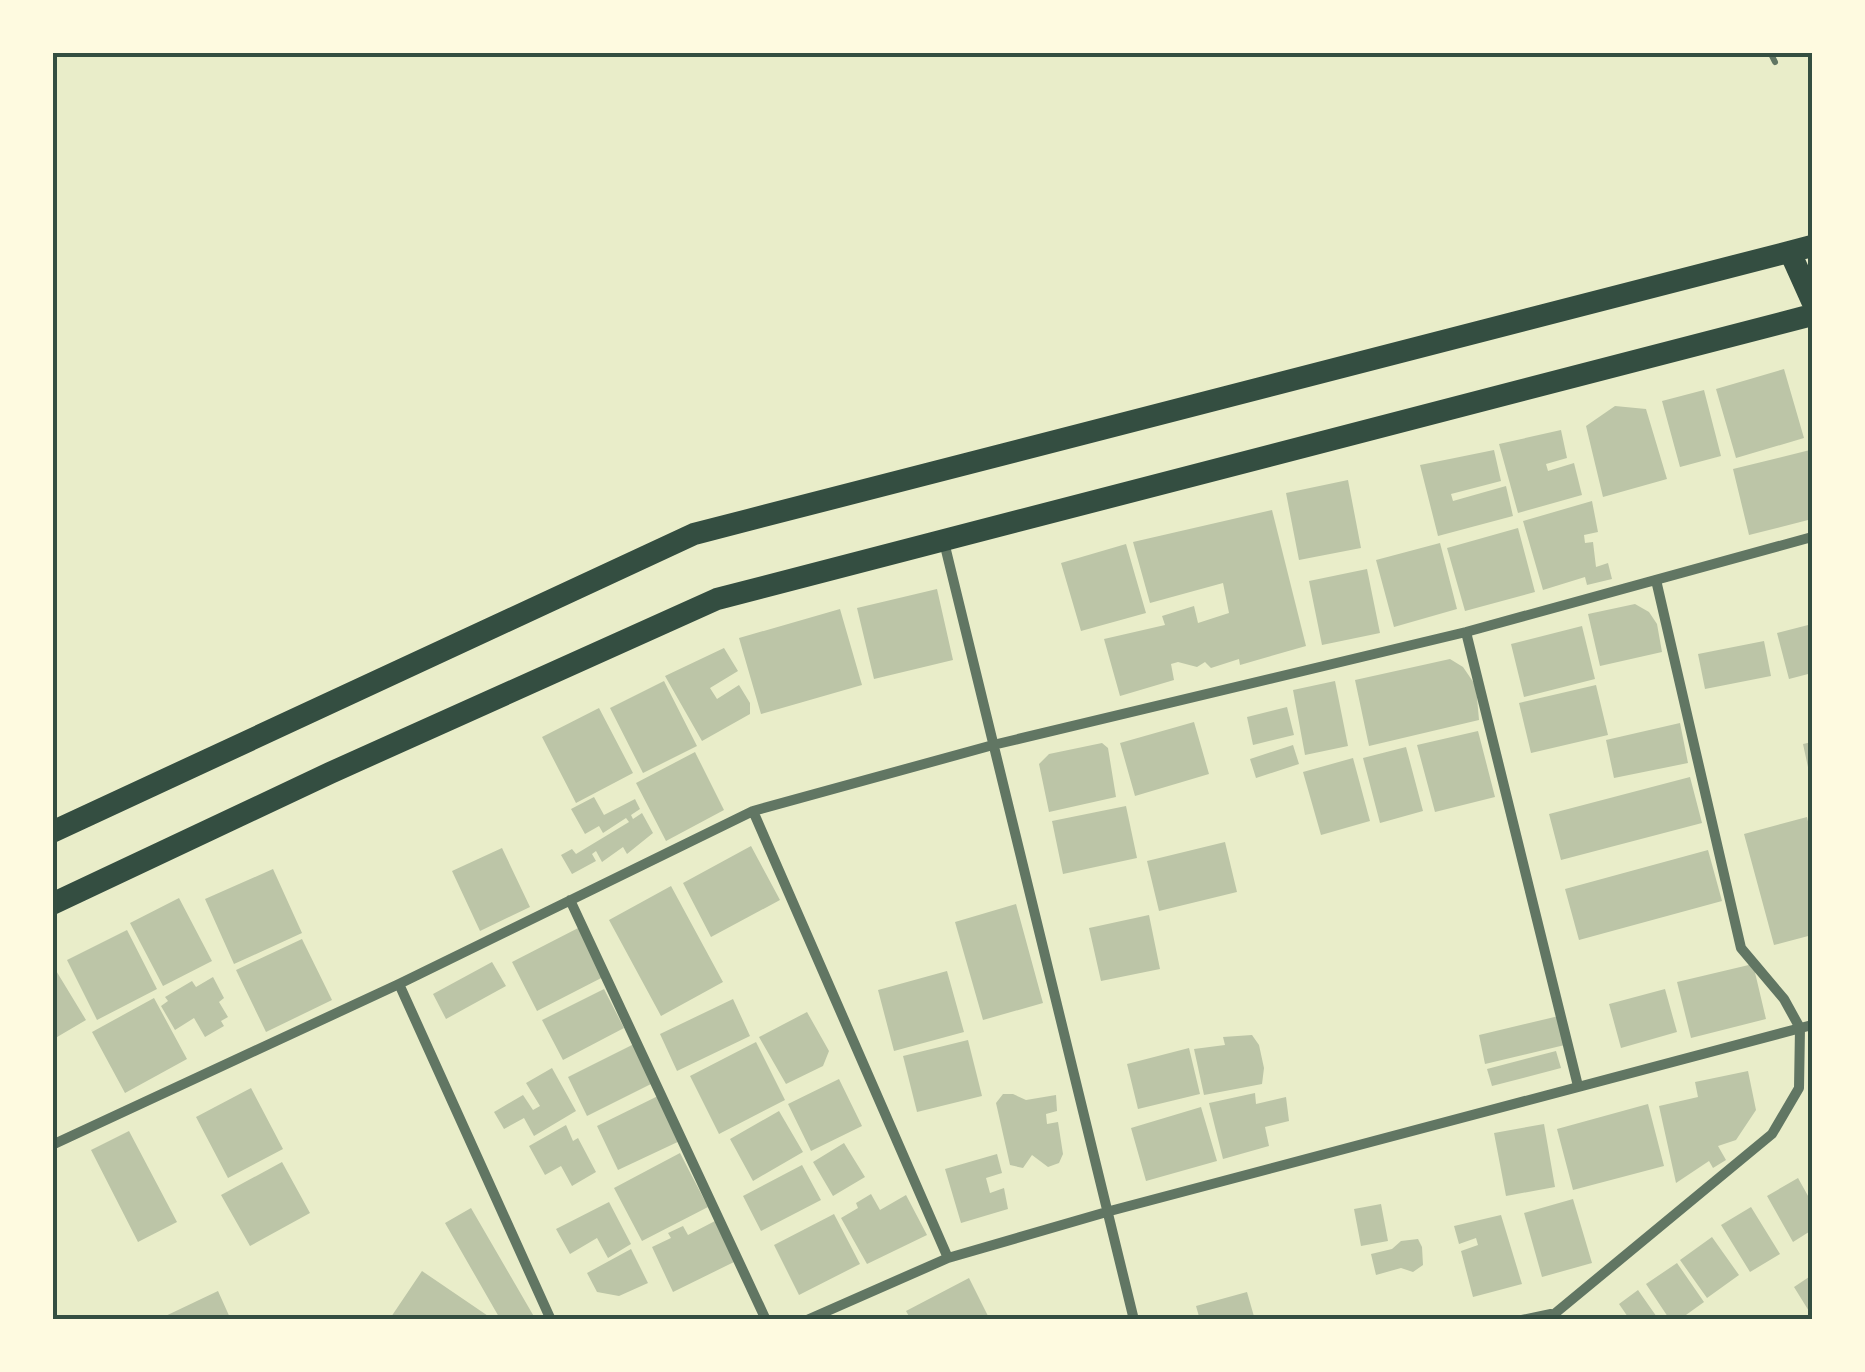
<svg xmlns="http://www.w3.org/2000/svg" width="1865" height="1372" font-family="'PT Sans',sans-serif">
<style>
.building{fill:#bcc5a7}
.lines{fill:none;stroke-linecap:round;stroke-linejoin:round}
.service{stroke:#617663;stroke-width:6}
.minor{stroke:#617663;stroke-width:10}
.trunk{stroke:#344e41;stroke-width:22}
.neatline{fill:none;stroke:#344e41;stroke-width:4}
</style>
<rect width="100%" height="100%" fill="#e9edc9"/>
<path class="building" d="M1784,369L1804,438L1736,458L1716,389Z
M1704,390L1721,456L1680,467L1662,401Z
M1615,406L1646,409L1667,479L1603,497L1586,426Z
M1561,430L1567,458L1546,464L1548,471L1574,463L1582,495L1518,513L1499,444Z
M1494,450L1501,481L1451,494L1453,501L1506,486L1513,516L1438,536L1420,465Z
M1810,450L1812,519L1749,535L1733,469Z
M1348,480L1361,548L1299,560L1286,493Z
M1592,501L1598,532L1584,535L1585,543L1593,542L1596,567L1608,563L1612,579L1587,585L1585,577L1543,590L1523,521Z
M1272,510L1306,646L1240,665L1239,659L1211,668L1205,662L1197,667L1178,662L1171,664L1174,680L1120,696L1104,639L1165,625L1162,616L1194,606L1198,623L1229,613L1223,583L1150,603L1133,542Z
M1518,528L1535,592L1465,611L1447,548Z
M1440,543L1457,609L1394,627L1376,560Z
M1126,544L1146,613L1081,631L1061,563Z
M1367,569L1380,633L1322,645L1309,581Z
M937,589L953,660L874,679L857,608Z
M1635,604L1649,612L1657,624L1662,652L1600,666L1588,614Z
M840,609L862,685L761,714L739,638Z
M1812,624V673L1789,679L1777,633Z
M1582,626L1595,679L1524,697L1511,644Z
M1764,641L1771,676L1705,689L1698,654Z
M724,648L738,671L710,688L717,699L739,685L750,703V714L702,741L665,676Z
M1450,659L1463,667L1476,686L1479,720L1369,746L1355,680Z
M664,681L697,746L643,773L610,708Z
M1335,681L1348,746L1305,755L1293,690Z
M1596,685L1608,735L1531,753L1519,703Z
M1287,707L1294,735L1253,745L1247,717Z
M599,708L633,773L576,803L542,737Z
M1194,722L1209,774L1135,796L1120,743Z
M1680,723L1688,763L1614,778L1606,740Z
M1478,731L1495,797L1435,812L1417,745Z
M1812,742V781H1811L1803,744Z
M1102,743L1108,748L1116,797L1049,812L1039,764L1049,754Z
M1293,745L1299,764L1256,778L1250,759Z
M1406,747L1423,811L1380,823L1363,758Z
M695,752L724,810L666,841L636,783Z
M1353,758L1370,821L1321,835L1303,772Z
M1690,777L1702,823L1561,860L1549,814Z
M594,797L604,815L635,799L640,809L631,815L633,819L642,813L653,833L627,854L623,847L602,862L596,851L592,854L596,861L572,874L561,855L572,849L576,854L629,822L626,818L603,833L599,826L585,834L571,809Z
M1126,806L1137,858L1063,874L1052,821Z
M1807,817L1812,839V935L1774,945L1744,834Z
M1225,842L1237,892L1159,911L1147,861Z
M751,846L780,900L711,937L683,883Z
M502,848L530,907L480,931L452,871Z
M1708,850L1722,901L1579,940L1565,889Z
M273,869L302,933L234,964L205,899Z
M671,886L723,982L661,1016L609,920Z
M179,898L212,961L163,986L130,923Z
M1016,904L1043,1003L983,1020L955,922Z
M1149,915L1160,969L1101,981L1089,928Z
M584,925L609,974L537,1011L512,962Z
M127,930L157,989L97,1020L67,960Z
M302,939L332,1000L266,1032L236,970Z
M492,962L506,986L446,1019L433,994Z
M52,964L86,1020L52,1040Z
M1753,964L1766,1019L1691,1038L1677,982Z
M947,971L964,1032L894,1051L878,990Z
M213,977L224,998L219,1002L228,1017L221,1021L224,1026L205,1037L194,1018L175,1030L161,1006L168,1001L165,997L192,981L196,987Z
M604,989L624,1028L563,1060L542,1020Z
M1665,989L1677,1032L1621,1048L1609,1004Z
M154,998L187,1059L125,1093L92,1032Z
M733,999L750,1036L677,1071L660,1034Z
M807,1012L829,1051L823,1066L786,1084L759,1037Z
M1563,1015L1569,1044L1485,1064L1479,1035Z
M1252,1035L1259,1045L1264,1068L1262,1084L1204,1095L1194,1049L1225,1045L1223,1037Z
M968,1040L982,1096L917,1112L903,1056Z
M756,1042L785,1100L719,1134L690,1076Z
M634,1044L653,1083L587,1116L568,1077Z
M1189,1048L1200,1094L1138,1109L1127,1064Z
M1556,1051L1561,1068L1492,1086L1487,1069Z
M552,1068L576,1111L534,1136L524,1118L504,1129L494,1112L523,1095L533,1110L540,1106L526,1083Z
M1748,1071L1756,1110L1736,1140L1718,1146L1726,1160L1713,1168L1709,1161L1676,1183L1659,1106L1698,1097L1695,1082Z
M839,1079L862,1126L811,1151L788,1104Z
M251,1088L283,1149L228,1178L196,1117Z
M1255,1093L1256,1104L1286,1097L1289,1121L1265,1127L1269,1146L1223,1159L1209,1103Z
M662,1094L684,1139L618,1170L597,1126Z
M1003,1094H1013L1026,1100L1056,1095L1057,1111L1046,1114L1047,1124L1058,1122L1063,1154L1059,1163L1048,1167L1032,1155L1023,1168L1010,1165L996,1103Z
M1648,1104L1664,1166L1573,1190L1557,1129Z
M1201,1107L1217,1161L1146,1181L1131,1128Z
M779,1111L803,1152L753,1181L730,1139Z
M1544,1124L1555,1187L1506,1196L1494,1133Z
M566,1125L573,1141L578,1138L596,1172L572,1186L561,1166L545,1175L529,1146Z
M129,1131L177,1222L138,1242L91,1150Z
M844,1143L865,1177L833,1196L813,1162Z
M680,1153L708,1207L642,1241L614,1188Z
M997,1154L1002,1173L986,1178L990,1193L1004,1188L1008,1209L961,1223L945,1169Z
M282,1162L310,1213L250,1246L221,1195Z
M802,1165L821,1200L761,1231L743,1196Z
M1798,1178L1812,1203V1230L1793,1242L1767,1196Z
M871,1194L880,1210L906,1195L927,1235L867,1264L841,1218L858,1208L856,1203Z
M1573,1199L1592,1263L1542,1277L1524,1213Z
M609,1202L631,1244L608,1258L597,1238L570,1254L556,1229Z
M1381,1204L1388,1241L1361,1246L1354,1209Z
M1751,1207L1780,1254L1750,1272L1721,1225Z
M471,1208L536,1320L499,1317L445,1223Z
M834,1214L860,1264L799,1295L774,1245Z
M1501,1215L1522,1284L1473,1297L1461,1251L1478,1245L1476,1238L1459,1244L1454,1226Z
M715,1221L734,1262L673,1292L652,1247L671,1238L668,1233L683,1226L688,1235Z
M1712,1237L1739,1275L1707,1298L1680,1260Z
M1418,1239L1422,1247L1423,1265L1413,1272L1401,1268L1376,1275L1371,1254L1392,1249L1401,1241Z
M631,1249L648,1283L619,1296L597,1292L587,1273Z
M1677,1263L1704,1302L1679,1320H1670L1646,1284Z
M422,1271L494,1320H389Z
M1812,1275V1316L1794,1287Z
M969,1278L990,1320H911L906,1311Z
M1638,1290L1659,1320H1630L1619,1304Z
M218,1291L231,1320H157Z
M1247,1292L1255,1320H1200L1196,1306Z"/>
<g class="lines">
<path class="service" d="M1770,52L1775,62"/>
<path class="minor" d="M944,542L1134,1320
M1466,632L1578,1086
M753,811L948,1258
M570,900L766,1320
M399,984L551,1320
M52,1145L399,984L753,811L993,745L1466,632L1812,537
M807,1320L948,1258L1110,1211L1812,1025
M1522,1320L1551,1314
M1547,1320L1772,1134L1799,1088L1800,1028L1784,999L1741,948L1656,580"/>
<path class="trunk" d="M1790,252L1812,301
M52,832L694,534L1812,246
M52,904L330,773L717,599L1812,315"/>
</g>
<rect width="1865" height="1372" fill="none" stroke="#fefae0" stroke-width="110"/>
<rect x="55" y="55" width="1755" height="1262" class="neatline"/>
</svg>
